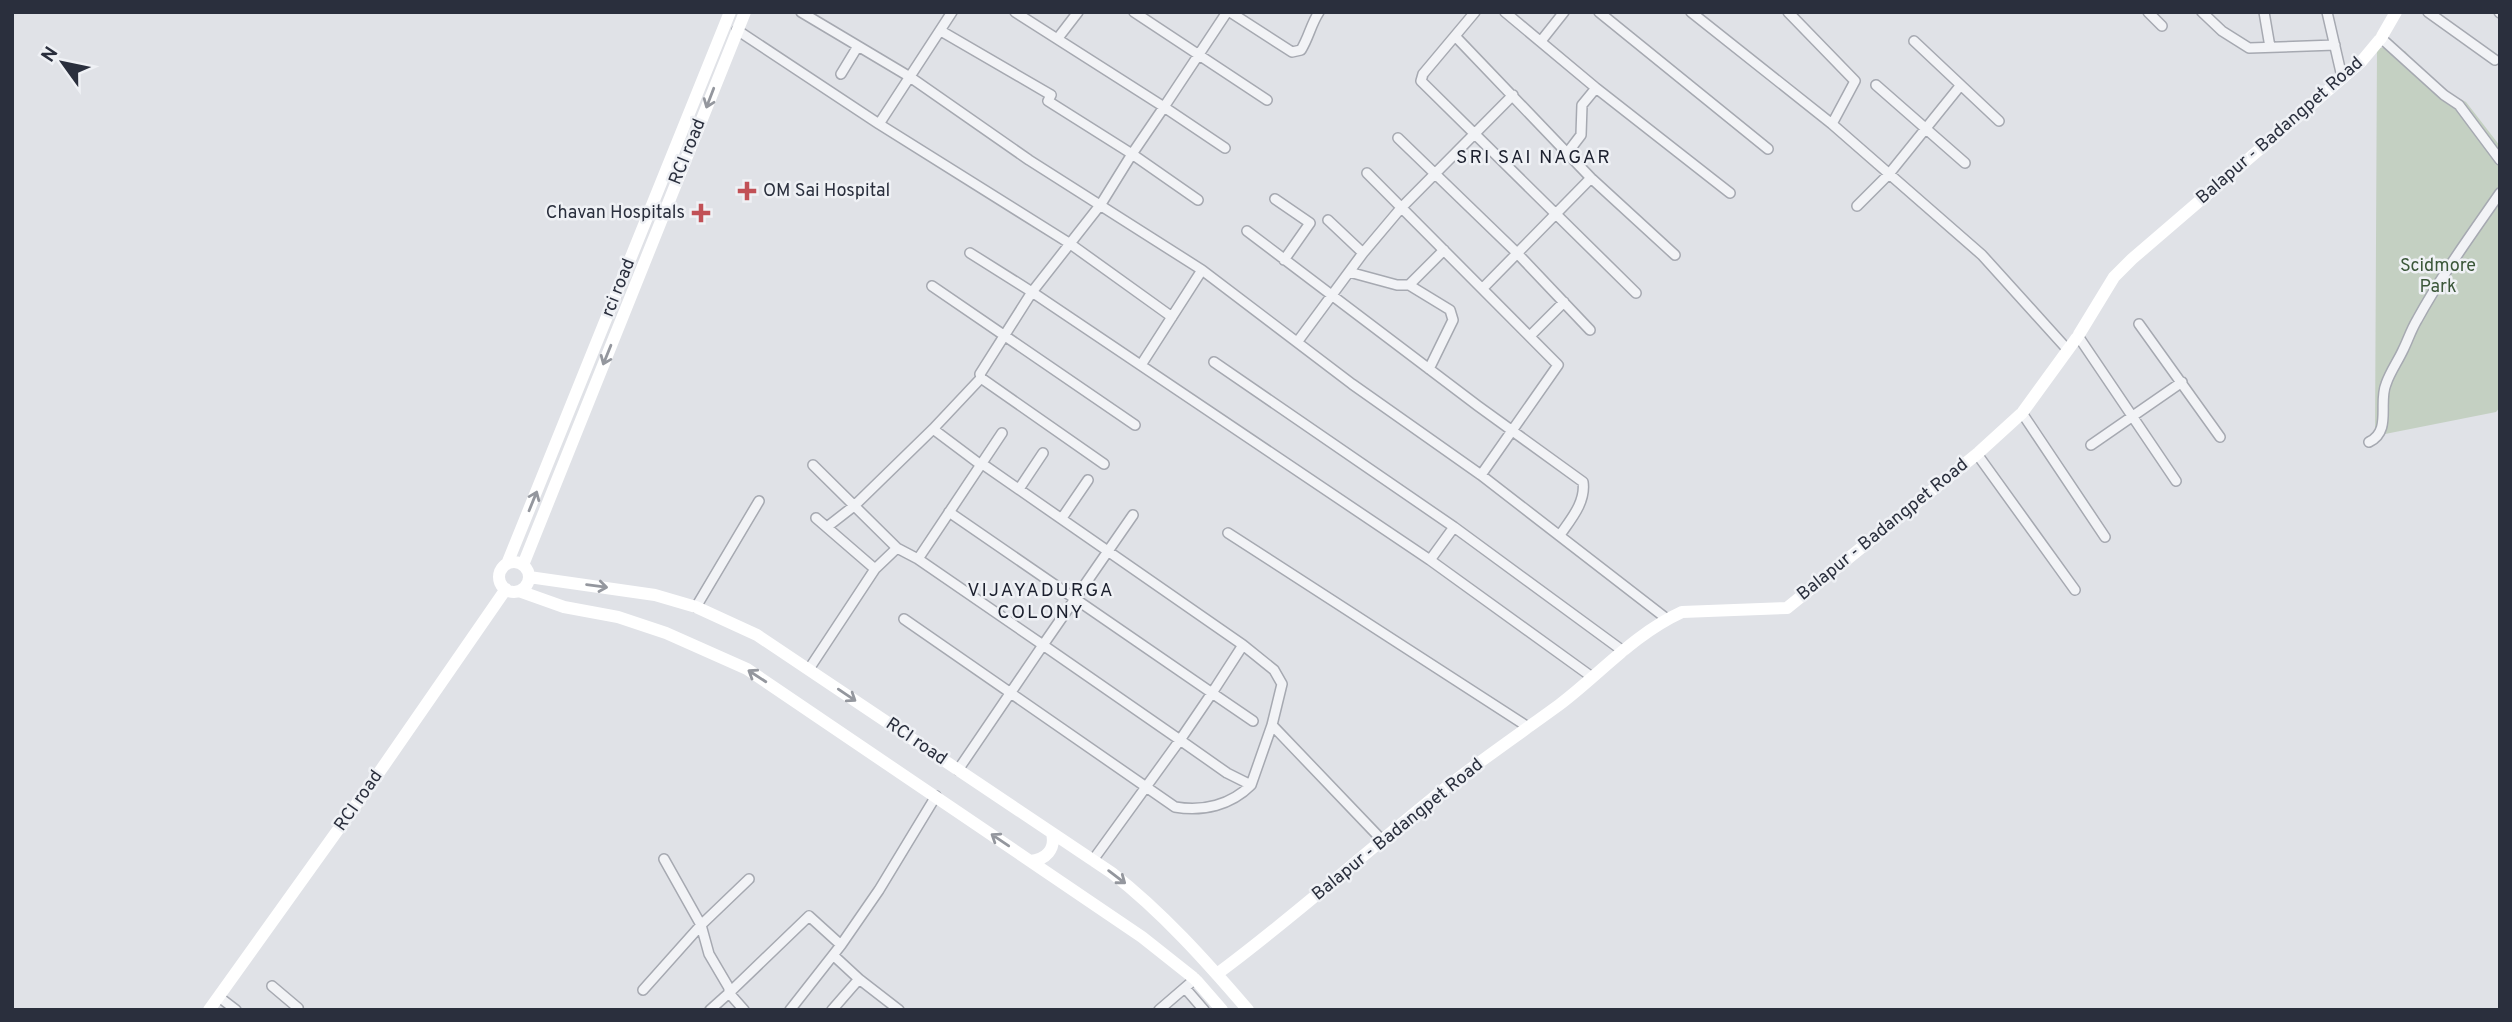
<svg xmlns="http://www.w3.org/2000/svg" width="2512" height="1022" font-family="Overpass,sans-serif">
<style>
.green{fill:#c4d0c2}
.lines{fill:none;stroke-linecap:round;stroke-linejoin:round}
.street-casing{stroke:#a6a9b1;stroke-width:12}
.street{stroke:#f2f3f6;stroke-width:9}
.secondary{stroke:#fff;stroke-width:12}
.oneway{stroke:#94979e}
.poi-dot{fill:#c15056;stroke:#eff1f5;stroke-width:2.5}
.labels{text-anchor:middle;dominant-baseline:central;stroke-width:5;stroke-linejoin:round;paint-order:stroke}
.street-label{font-size:18px;fill:#2a2f3d;stroke:#eff1f5}
.poi-label{font-size:18px;fill:#2a2f3d;stroke:#eff1f5;text-anchor:start}
.park-label{font-size:18px;fill:#3b5739;stroke:#eff1f5}
.neighbourhood-label{font-size:19px;letter-spacing:2px;fill:#1c202e;stroke:#eff1f5}
</style>
<rect width="100%" height="100%" fill="#e0e2e7"/>
<path class="green" d="M2377,47L2405,51L2437,87L2466,102L2500,146V407L2496,412L2375,436Z"/>
<g class="lines">
<g class="street-casing">
<path id="street" d="M801,12L910,77L1029,160L1202,270L1352,384L1481,475L1667,619
M1015,12L1164,107L1227,12
M1134,12L1267,100
M1230,12L1292,52L1301,50C1309,37 1311,24 1319,12
M1475,12L1423,74L1421,81L1636,293
M1505,12L1596,88L1730,193
M1599,12L1768,149
M1691,12L1832,124L1982,255L2067,349
M1788,12L1855,81L1832,124
M2148,12L2162,26
M2202,12L2222,31L2249,48L2335,45
M2264,12L2270,47
M2327,12L2342,77
M2428,12L2495,60
M2499,12L2500,13
M737,30L879,124L1069,243L1172,317
M941,31L1051,95L1048,101L1132,154L1101,204L1032,292L1430,560L1592,677
M1455,36L1591,178L1675,255
M1058,38L1078,12
M2381,38L2444,95L2459,105L2500,160
M1541,41L1564,12
M1914,41L1999,121
M841,74L858,46
M1876,85L1965,163
M879,124L952,12
M1398,138L1516,252L1590,330
M1568,152L1581,135L1582,105L1596,88
M1367,173L1558,365L1481,475
M1275,199L1310,223L1284,260
M1198,200L1132,154L1164,107L1225,148
M1857,206L1889,174L1960,86
M1328,220L1363,253
M1247,231L1478,406L1583,482C1586,502 1571,519 1560,535
M970,253L1032,292L980,374L981,378L1104,464
M1349,272L1397,285H1409L1450,310L1453,320L1429,369
M1409,285L1444,250
M932,286L1135,425
M1483,288L1591,178
M2139,324L2220,437
M1531,335L1564,302
M2078,336L2176,481
M1298,341L1363,253L1401,208L1513,95
M1214,362L1454,527L1623,651
M1141,365L1202,270
M2022,413L2105,537
M933,429L981,378
M2369,442C2392,431 2378,403 2386,384C2390,372 2398,361 2403,350C2408,340 2411,330 2417,320C2441,276 2471,235 2500,193
M2091,445L2182,382
M1977,454L2075,590
M813,465L897,548
M1019,489L1043,453
M949,512L1212,693L1243,645L981,463
M1133,515L1043,645L1180,740L1212,693L1253,721
M1062,518L1088,480
M827,527L854,506L933,429L981,465
M1228,533L1528,727
M918,559L1002,433
M1430,560L1454,527
M875,569L897,548L918,559L1043,645L958,770
M696,607L759,501
M904,619L1175,807C1203,812 1231,805 1251,785
M1243,645L1274,670L1282,684L1272,725L1382,840
M809,669L875,569L816,518
M664,859L701,925L709,954L729,988V993L710,1010
M1093,860L1180,740L1227,773L1251,785L1272,725
M859,979L899,1010
M272,986L298,1008L297,1010
M1185,988L1204,1010
M643,990L701,925L749,879
M219,997L236,1010
M744,1010L729,993L809,916L841,945
M790,1010L841,945L879,890L936,796
M832,1010L859,979L833,955
M1159,1010L1195,979"/>
</g>
<use href="#street" class="street"/>
<path class="secondary" d="M499 577a15 15 0 1 1 30 0a15 15 0 1 1-30 0Z
M507,564L730,12
M523,565L745,12
M529,577L655,595L696,607L757,635L1112,873C1162,912 1206,961 1248,1010
M519,591L564,607L618,617L666,633L747,669L1142,937L1195,979L1222,1010
M1030,861C1046,860 1056,849 1052,833
M1217,974C1297,915 1370,848 1448,786C1484,758 1522,732 1559,705C1600,674 1634,634 1682,612L1787,608L1977,454L2022,413L2078,336L2114,277L2132,259L2361,62L2381,38L2396,12
M209,1010L378,774L506,589"/>
</g>
<defs><path id="oneway-shaft" d="M-6 0H5M1.5-3L5.5 0L1.5 3" fill="none" stroke-width="1.6" stroke-linecap="round" stroke-linejoin="round" transform="scale(1.75)"/></defs>
<g class="oneway">
<use href="#oneway-shaft" transform="translate(710 98) rotate(111)"/>
<use href="#oneway-shaft" transform="translate(607 355) rotate(112)"/>
<use href="#oneway-shaft" transform="translate(533 501) rotate(-68)"/>
<use href="#oneway-shaft" transform="translate(597 586) rotate(7)"/>
<use href="#oneway-shaft" transform="translate(757 676) rotate(-147)"/>
<use href="#oneway-shaft" transform="translate(847 695) rotate(34)"/>
<use href="#oneway-shaft" transform="translate(1000 840) rotate(-146)"/>
<use href="#oneway-shaft" transform="translate(1117 877) rotate(37)"/>
</g>
<g class="poi-dot">
<path d="M743.5 180.5h7v7h7v7h-7v7h-7v-7h-7v-7h7z"/>
<path d="M697.5 202.5h7v7h7v7h-7v7h-7v-7h-7v-7h7z"/>
</g>
<g class="labels">
<g class="street-label">
<text transform="translate(2280 131) rotate(-41)">Balapur - Badangpet Road</text>
<text transform="translate(688 152) rotate(-68)">RCI road</text>
<text transform="translate(619 288) rotate(-68)">rci road</text>
<text transform="translate(1883 530) rotate(-39)">Balapur - Badangpet Road</text>
<text transform="translate(916 742) rotate(34)">RCI road</text>
<text transform="translate(359 801) rotate(-55)">RCI road</text>
<text transform="translate(1398 830) rotate(-39)">Balapur - Badangpet Road</text>
</g>
<g class="poi-label">
<text x="763" y="191">OM Sai Hospital</text>
<text x="685" y="213" text-anchor="end">Chavan Hospitals</text>
</g>
<g class="park-label">
<text x="2438" y="266">Scidmore<tspan x="2438" dy="21">Park</tspan></text>
</g>
<g class="neighbourhood-label">
<text x="1534" y="158">SRI SAI NAGAR</text>
<text x="1041" y="591">VIJAYADURGA<tspan x="1041" dy="22">COLONY</tspan></text>
</g>
</g>
<rect width="2512" height="1022" fill="none" stroke="#2a2f3d" stroke-width="28"/>
<g transform="translate(63 63) rotate(303)" stroke="#eff1f5" stroke-width="5" paint-order="stroke">
<path d="M0-5L12 26L0 18L-12 26Z" fill="#2a2f3d"/>
<text y="-10" font-size="19" font-weight="bold" text-anchor="middle" fill="#2a2f3d">N</text>
</g>
</svg>
